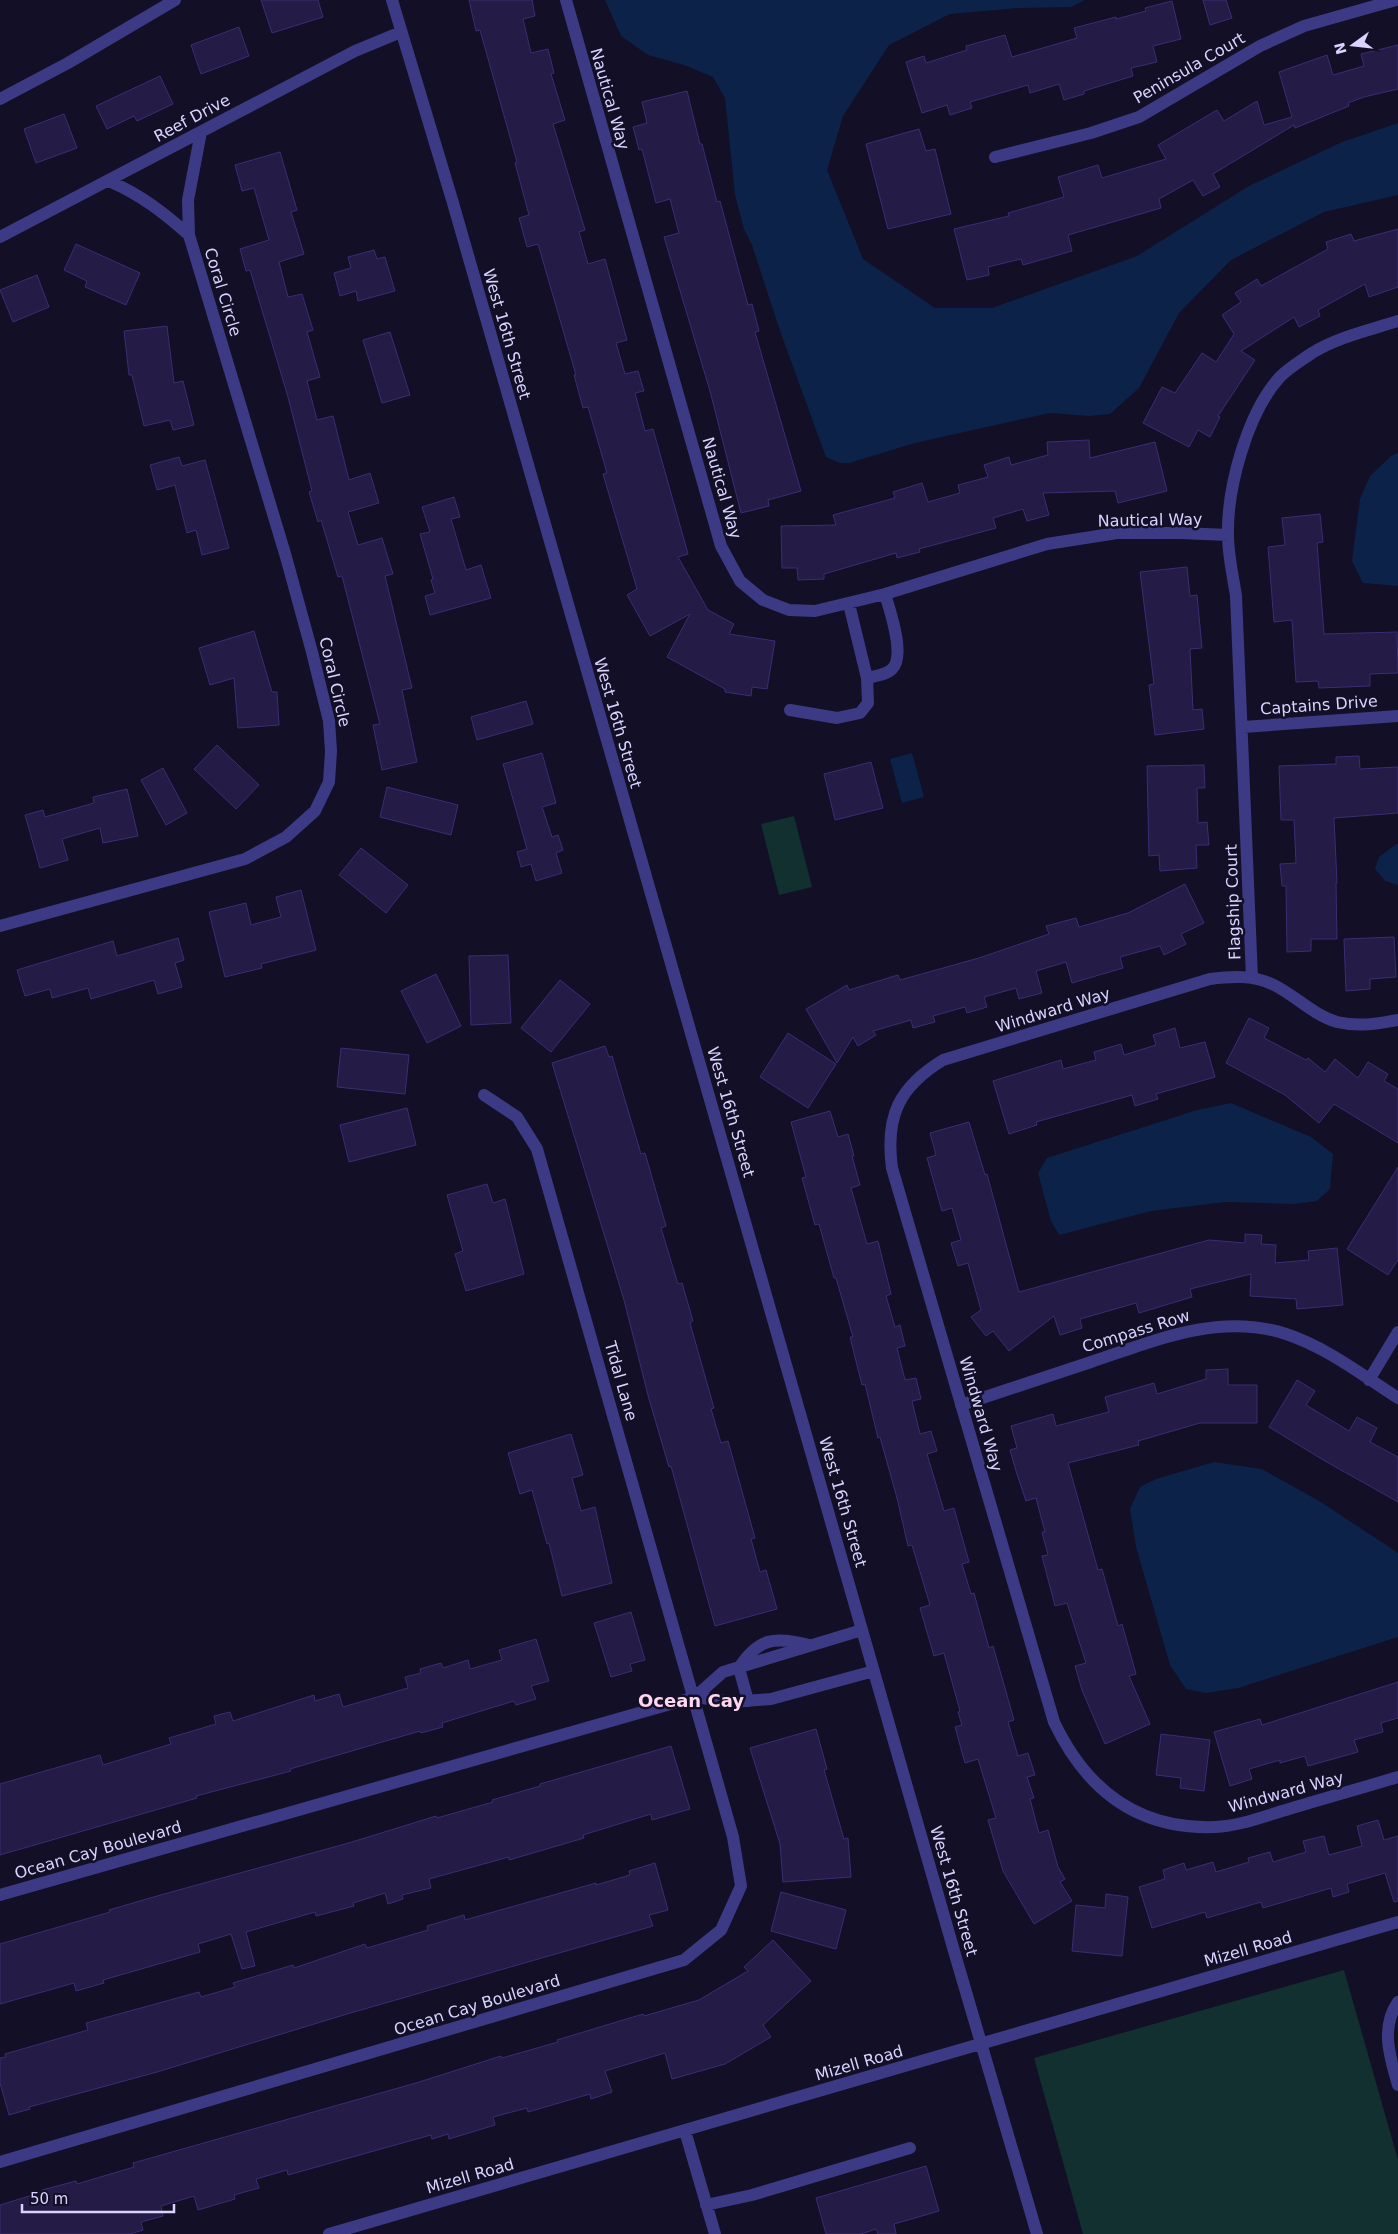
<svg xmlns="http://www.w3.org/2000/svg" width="1398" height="2234" font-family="'DejaVu Sans',sans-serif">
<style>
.green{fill:#12302f}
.water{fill:#0c2248}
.building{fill:#241b47;stroke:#3b2d73}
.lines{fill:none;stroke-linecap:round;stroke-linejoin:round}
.minor{stroke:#3d3a85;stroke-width:12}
.labels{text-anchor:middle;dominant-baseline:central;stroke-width:5;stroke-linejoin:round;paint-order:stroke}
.street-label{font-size:16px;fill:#d9d4ff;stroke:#130f26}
.neighbourhood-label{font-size:18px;font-weight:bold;fill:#ffd6f0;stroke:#130f26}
</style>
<rect width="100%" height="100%" fill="#130f26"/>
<path class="green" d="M794,816L812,887L779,895L761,824Z
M1344,1970L1398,2160V2234H1083L1034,2058Z"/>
<path class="water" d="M605,0H1085L1071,7L1019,8L950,14L889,45L843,116L827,170L863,259L935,308H992L1137,256L1249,186L1342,142L1398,123V195L1324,212L1231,260L1179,313L1139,388L1110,414L1089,416L1050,413L915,443L849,463H840L826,457L823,449L780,331L752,245L744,229L735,195L725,98L713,77L684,65L648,55L621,36Z
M1398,453V586L1363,583L1352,561L1360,499L1370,476L1391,456Z
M912,753L924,797L902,803L890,759Z
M1396,844H1398V885L1385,881L1375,869L1379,857Z
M1231,1103L1311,1137L1333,1154L1330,1189L1317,1201L1294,1204L1225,1202L1151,1211L1059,1235L1051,1221L1038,1173L1047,1158L1197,1110Z
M1214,1462L1262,1469L1321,1502L1398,1553V1637L1238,1688L1206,1693L1186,1689L1170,1665L1136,1547L1130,1509L1140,1487L1156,1479Z"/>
<path class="building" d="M261,0H318L323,17L272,33Z
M469,0H532L535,16L523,19L531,53L548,49L554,73L551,74L565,120L553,124L585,230L579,232L588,264L605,259L627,340L616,343L625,374L638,371L644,391L635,393L645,431L653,429L688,554L678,557L708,610L734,624L729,634L775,641L767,689L752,687L751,696L725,692V689L667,657L690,614L650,636L627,595L637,589L603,474L607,473L588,407L583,408L574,375H576L538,244L527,247L519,218L529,215L515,163L517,162L480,30L476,31Z
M1203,0H1226L1232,18L1210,25Z
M1172,1L1181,39L1153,46L1157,62L1131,68L1133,76L1084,91V94L1064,100L1059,84L1030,93L1028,85L970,102L972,108L950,115L947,105L922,113L906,62L924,56L926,63L967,50L966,46L1005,35L1012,57L1077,38L1074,28L1116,17V19L1146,11L1145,8Z
M239,27L249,56L201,74L191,45Z
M1398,45V89L1364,97L1348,103L1349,106L1295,128L1294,125L1213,174L1220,187L1203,196L1193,180L1159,199L1161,208L1068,235L1072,251L1023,265L1021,259L988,267L989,275L967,280L954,229L1009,216L1008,213L1064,197L1058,177L1098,165L1102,178L1166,159L1158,145L1217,110L1224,121L1257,101L1264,125L1292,117L1279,72L1327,55L1333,75L1364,66L1361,54Z
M160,76L173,104L137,121L134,116L107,129L96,106Z
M687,91L700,144H702L717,202L720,201L748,305L752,304L759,331L755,332L801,491L768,500L769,506L741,513L710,391L664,237L679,233L670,199L656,203L642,149L639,150L633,127L647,123L642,102Z
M64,114L77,148L36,163L24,129Z
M919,129L926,151L935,149L951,214L888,229L866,144Z
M280,152L297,210L291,212L304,254L279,262L288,297L302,294L313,330L307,332L320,377L307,381L317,420L333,416L349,480L370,473L379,503L348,512L358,545L382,538L393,574L385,576L412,688L402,690L417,762L382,770L373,725L380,724L342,576L338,577L321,520L318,522L309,492L312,491L288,397L250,270L246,271L240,249L269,240L254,188L242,191L235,165Z
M1398,229V287L1369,297L1365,284L1318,310L1320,316L1299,327L1294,317L1241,351L1255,360L1218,416L1220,417L1210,437L1198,430L1189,447L1143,423L1162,387L1175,393L1202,353L1216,362L1234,334L1222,315L1241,302L1235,293L1257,279L1261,286L1328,249L1326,242L1351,234L1354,241Z
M76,244L140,273L126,305L85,287L87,281L64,270Z
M374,250L377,259L385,257L395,291L358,301L356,291L340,296L334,273L351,268L348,257Z
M37,275L49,307L13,322L0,290Z
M167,326L174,383L183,381L194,425L173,430L170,420L144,426L132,375H129L124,331Z
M390,332L410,395L382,403L363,340Z
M1089,440L1090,458L1155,442L1167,491L1118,503L1115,491L1043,493L1049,515L1027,521L1023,509L993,518L996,528L919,549L920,552L897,558L896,553L824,574V579L798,580L797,568H782L781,526L836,525L833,515L895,498L893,492L922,483L928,502L960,493L958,485L988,477L984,465L1009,457L1011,465L1048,455L1047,442Z
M179,457L182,466L205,460L229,548L202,555L196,530L187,533L175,485L157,490L150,465Z
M454,497L460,517L451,519L466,570L481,565L491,598L430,615L425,596L435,593L431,580L433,579L420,534L430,532L422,507Z
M1320,514L1323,542L1317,543L1324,634L1397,632L1398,673L1370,674V686L1319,688L1318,681L1296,682L1292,620L1274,622L1268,547L1285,545L1282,518Z
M1187,567L1190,596L1197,595L1202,648L1190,649L1193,710L1202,709L1204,729L1155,735L1149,685L1154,684L1140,572Z
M254,631L272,692H277L279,725L238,728L234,678L210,685L199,648Z
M526,701L533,724L477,740L471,717Z
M217,745L259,785L236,809L194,769Z
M542,753L556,803L542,807L552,837L558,835L563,850L556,853L562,873L536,881L531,864L521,867L517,852L527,849L503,764Z
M1359,756L1360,769L1398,767V813L1334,818L1337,883H1336L1337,939H1311V951L1287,952L1286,886H1282L1280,864L1296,863L1294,820H1281L1279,766L1336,764V757Z
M871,762L883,808L835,820L824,774Z
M1204,765L1205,788H1197L1198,823L1207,822L1209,845H1196L1197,868L1160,871L1159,855L1149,856L1147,766Z
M163,768L187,813L166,825L141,780Z
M387,787L458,805L451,835L380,817Z
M127,789L138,836L103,843L100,828L62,839L68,860L40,868L25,815L43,810L45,817L94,803L93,797Z
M361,848L408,885L386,913L339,875Z
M1185,884L1204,923L1181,934L1186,944L1164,955L1160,946L1120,957L1123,968L1072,983L1066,962L1036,971L1042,993L1019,999L1016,988L984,997L987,1007L967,1013L965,1007L933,1016L935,1022L913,1028L911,1020L873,1031L876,1035L858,1046L853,1037L837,1063L806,1009L847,985L849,990L898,975L900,980L979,958L1049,934L1046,926L1076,918L1079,927L1128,913Z
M301,890L316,950L261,964L262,968L225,977L209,912L246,903L251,925L281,917L276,897Z
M1394,937L1396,977L1370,979V989L1346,991L1344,939Z
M178,938L184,960L175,963L182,987L158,994L154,980L91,999L88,988L52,998L50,989L25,996L17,970L113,941L117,956Z
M508,955L511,1023L471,1025L469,956Z
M436,974L461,1026L427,1043L401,991Z
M560,980L590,1004L551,1052L521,1028Z
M1249,1018L1269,1028L1264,1038L1306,1060L1308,1058L1325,1072L1335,1059L1358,1078L1368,1062L1388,1074L1384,1081L1398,1089V1143L1334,1104L1319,1123L1285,1095L1226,1063Z
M1175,1028L1180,1048L1205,1042L1215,1077L1156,1094L1158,1099L1135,1106L1132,1095L1036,1122L1037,1125L1009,1134L993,1081L1061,1060L1063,1069L1096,1060L1094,1052L1121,1044L1124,1055L1156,1045L1153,1035Z
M788,1033L836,1064L808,1108L760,1077Z
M605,1046L609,1057L612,1056L641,1154L645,1153L666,1226L661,1228L678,1284L682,1283L693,1321L690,1323L714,1408L711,1409L721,1443L728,1441L755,1538L751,1539L760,1572L766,1570L777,1609L715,1626L671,1466L669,1467L649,1399L624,1300L552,1063Z
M341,1048L409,1055L405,1094L337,1087Z
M407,1108L416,1145L349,1162L340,1125Z
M830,1111L838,1137L848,1134L854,1156H852L860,1185L851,1188L867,1244L878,1241L891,1294L886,1296L895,1327L900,1325L905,1346L897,1348L905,1380L916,1378L921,1399L912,1401L920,1434L931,1431L937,1451L927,1454L944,1511L954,1508L969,1562L962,1564L971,1594L974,1593L989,1648L993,1646L1014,1720L1008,1722L1018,1756L1028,1753L1035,1775L1027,1777L1034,1798L1030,1799L1039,1833L1048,1830L1058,1867L1065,1879L1060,1882L1072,1901L1034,1924L1003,1871L988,1820L996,1818L978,1759L965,1763L955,1727L962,1725L958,1712L960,1711L944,1653L934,1656L920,1608L930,1605L912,1545L908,1546L897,1498L880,1437L878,1438L865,1384L862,1385L850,1337H853L836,1278H834L819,1224L815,1225L802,1178L806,1177L791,1122Z
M969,1122L985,1175L987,1174L1019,1292L1209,1240L1245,1243V1234L1262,1235L1261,1244L1276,1245L1275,1263L1309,1260L1308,1251L1337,1248L1343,1305L1297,1309L1296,1299L1250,1296L1251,1274L1190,1289L1192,1297L1139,1313L1136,1303L1080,1319L1082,1328L1060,1335L1054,1316L1009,1351L993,1331L986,1336L971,1317L981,1310L968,1263L958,1266L951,1243L961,1240L952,1208L942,1211L927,1158L936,1155L930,1133Z
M1398,1167V1260L1388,1275L1347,1249Z
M487,1184L493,1203L505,1199L524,1274L466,1291L455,1254L463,1251L447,1195Z
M1228,1369V1385H1257V1423H1200L1138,1441L1139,1445L1068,1463L1098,1570L1102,1569L1118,1626L1122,1624L1136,1674L1129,1676L1150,1724L1105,1744L1082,1690L1075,1666L1086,1663L1067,1603L1055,1606L1042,1556L1048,1555L1042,1532H1045L1036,1498L1026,1501L1016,1471L1010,1450L1017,1448L1011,1426L1053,1414L1056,1426L1109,1412L1105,1397L1154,1383L1157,1394L1206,1379V1370Z
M1297,1380L1315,1391L1306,1405L1349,1431L1357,1417L1377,1428L1370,1442L1398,1457V1502L1325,1461L1269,1427Z
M571,1434L583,1475L572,1478L581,1511L595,1507L612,1583L562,1596L549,1543L547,1544L532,1490L520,1494L508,1453Z
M631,1612L645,1660L630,1664L632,1671L611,1677L594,1623Z
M536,1639L549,1681L531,1686L536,1699L516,1705L514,1701L442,1723L443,1727L421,1733L420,1731L290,1769L291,1771L196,1796L197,1798L0,1855V1784L100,1755L103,1765L171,1744L169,1738L216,1724L214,1716L230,1712L233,1721L314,1695L315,1701L339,1694L343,1707L408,1688L405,1677L421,1673L420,1669L441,1663L443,1668L468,1660L470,1669L502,1660L499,1650Z
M1398,1682V1718L1381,1723L1383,1732L1354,1740L1358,1752L1308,1766L1305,1756L1280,1763V1760L1249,1769L1252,1779L1230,1786L1214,1732L1260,1719L1262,1725Z
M816,1729L827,1769L824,1770L844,1839L848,1838L851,1877L783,1882L780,1844L750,1748Z
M1161,1734L1210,1740L1204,1791L1180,1788L1181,1778L1156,1775Z
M671,1746L690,1809L652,1820L651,1814L583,1835L584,1838L509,1860V1857L429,1879L431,1888L402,1895L403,1899L388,1904L385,1893L353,1903L354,1906L316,1916L315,1912L246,1932L255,1966L242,1969L231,1934L198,1944L200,1952L103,1980L104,1983L76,1991L74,1983L0,2004V1944L110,1912L109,1910L157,1896L352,1842L436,1816L437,1818L493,1802L492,1800L540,1786V1784Z
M1378,1820L1384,1840L1398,1836V1901L1394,1902L1385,1873L1347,1884L1349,1892L1333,1897L1331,1888L1263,1908L1261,1902L1207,1918L1205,1912L1152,1928L1139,1887L1165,1879L1163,1870L1184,1863L1186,1870L1213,1862L1216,1872L1249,1862L1248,1858L1270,1852L1273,1862L1306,1852L1303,1841L1324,1836L1329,1855L1362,1846L1357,1826Z
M655,1863L668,1910L649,1915L653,1926L347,2014L157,2072L29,2107L30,2109L9,2115L0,2083V2058L6,2057L5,2054L88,2030L86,2023L199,1992L201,1997L235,1987L233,1983L293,1965L294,1968L365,1944L367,1948L428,1930L427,1926L464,1915L465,1920L596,1883V1885L630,1875L629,1871Z
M781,1892L846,1910L836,1949L771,1931Z
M1106,1894L1128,1897L1122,1956L1072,1951L1076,1905L1105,1908Z
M773,1940L811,1981L763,2025L771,2037L725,2064L672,2079L665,2053L605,2071L612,2092L591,2099L590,2094L528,2112L527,2108L493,2117L495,2125L449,2139L448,2134L432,2139L431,2135L288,2175L287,2170L256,2179L259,2188L234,2195L235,2199L198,2210L194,2196L161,2206L163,2216L141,2222L143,2230L130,2234H0V2205L42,2192V2190L76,2181L77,2184L134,2167L133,2163L416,2083L501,2056L502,2058L558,2042L557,2040L643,2014L644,2016L699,2000L748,1971L744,1967Z
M926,2166L939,2211L894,2224L896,2234H878L876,2229L861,2234H826L816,2198Z"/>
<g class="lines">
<path class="minor" d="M392,0L453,203L954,1951L1037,2234
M566,0L721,546L740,581L763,600L789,610L815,611L885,594L1047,544L1117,533H1181L1228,535
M0,99L68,63L175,0
M995,157L1091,133L1139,117L1260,46L1304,26L1396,0
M109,181C141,195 163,212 189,235
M0,237L355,51L401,32
M867,678C875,676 886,675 892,669C906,656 890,611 885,594
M790,710L837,718L860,713L868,703L867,678L849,604
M1243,727L1398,716
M0,926L245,859L286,837L315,811L329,782L331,751L329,721L312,652L286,557L189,235L188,200L201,132
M1252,978L1236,596C1233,576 1228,555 1228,535C1227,488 1247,414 1279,378C1287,369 1302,360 1312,353C1338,337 1370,330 1398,321
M1398,1020C1378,1024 1358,1027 1337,1022C1313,1015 1296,996 1274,985C1254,975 1232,976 1210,979L943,1060C899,1087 885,1116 892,1168L1054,1722C1086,1789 1137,1830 1215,1827C1240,1826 1265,1816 1289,1809C1325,1798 1362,1788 1398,1777
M1369,1380L1398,1332
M961,1405C1004,1391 1048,1376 1091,1362C1154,1341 1219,1312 1286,1334C1326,1347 1362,1375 1398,1398
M695,1697L723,1672L862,1630
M748,1701L739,1668C758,1638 775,1636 809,1645
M0,1895L695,1697L732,1702L771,1699L874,1671
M1398,2002C1380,2028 1390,2057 1398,2085
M685,2131L715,2234
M0,2162L684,1960L721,1930L741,1886L733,1837L537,1149L517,1117L484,1095
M706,2205L752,2195L910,2148
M329,2234L1398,1922"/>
</g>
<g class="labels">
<g class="street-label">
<text transform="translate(1189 68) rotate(-30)">Peninsula Court</text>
<text transform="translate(610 99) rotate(74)">Nautical Way</text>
<text transform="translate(192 118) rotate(-28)">Reef Drive</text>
<text transform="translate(223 292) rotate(73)">Coral Circle</text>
<text transform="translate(507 334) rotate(74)">West 16th Street</text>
<text transform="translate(722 488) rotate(74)">Nautical Way</text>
<text transform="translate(1150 520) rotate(-1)">Nautical Way</text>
<text transform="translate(335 682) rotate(77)">Coral Circle</text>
<text transform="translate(1319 705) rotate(-4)">Captains Drive</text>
<text transform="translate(618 723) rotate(74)">West 16th Street</text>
<text transform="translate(1233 902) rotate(-92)">Flagship Court</text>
<text transform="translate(1053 1010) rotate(-17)">Windward Way</text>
<text transform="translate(731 1112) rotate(74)">West 16th Street</text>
<text transform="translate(1136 1331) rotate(-17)">Compass Row</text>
<text transform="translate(621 1381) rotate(74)">Tidal Lane</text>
<text transform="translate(981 1414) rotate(74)">Windward Way</text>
<text transform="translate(843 1502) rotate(74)">West 16th Street</text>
<text transform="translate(1286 1792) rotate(-15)">Windward Way</text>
<text transform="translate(98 1850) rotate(-16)">Ocean Cay Boulevard</text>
<text transform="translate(954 1891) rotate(74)">West 16th Street</text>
<text transform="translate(1248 1949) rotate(-16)">Mizell Road</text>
<text transform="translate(477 2005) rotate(-17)">Ocean Cay Boulevard</text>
<text transform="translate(859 2063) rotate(-16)">Mizell Road</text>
<text transform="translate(470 2176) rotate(-16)">Mizell Road</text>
</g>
<g class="neighbourhood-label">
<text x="691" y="1700">Ocean Cay</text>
</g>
</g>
<g transform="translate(1353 45) rotate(255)" stroke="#130f26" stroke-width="4" paint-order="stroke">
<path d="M0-4L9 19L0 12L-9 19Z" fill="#d9d4ff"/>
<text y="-8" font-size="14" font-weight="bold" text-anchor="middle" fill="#d9d4ff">N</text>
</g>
<path d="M22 2204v8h152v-8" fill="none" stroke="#d9d4ff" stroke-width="2.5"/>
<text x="30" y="2204" font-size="15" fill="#d9d4ff" stroke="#130f26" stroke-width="4" paint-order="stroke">50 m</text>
</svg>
